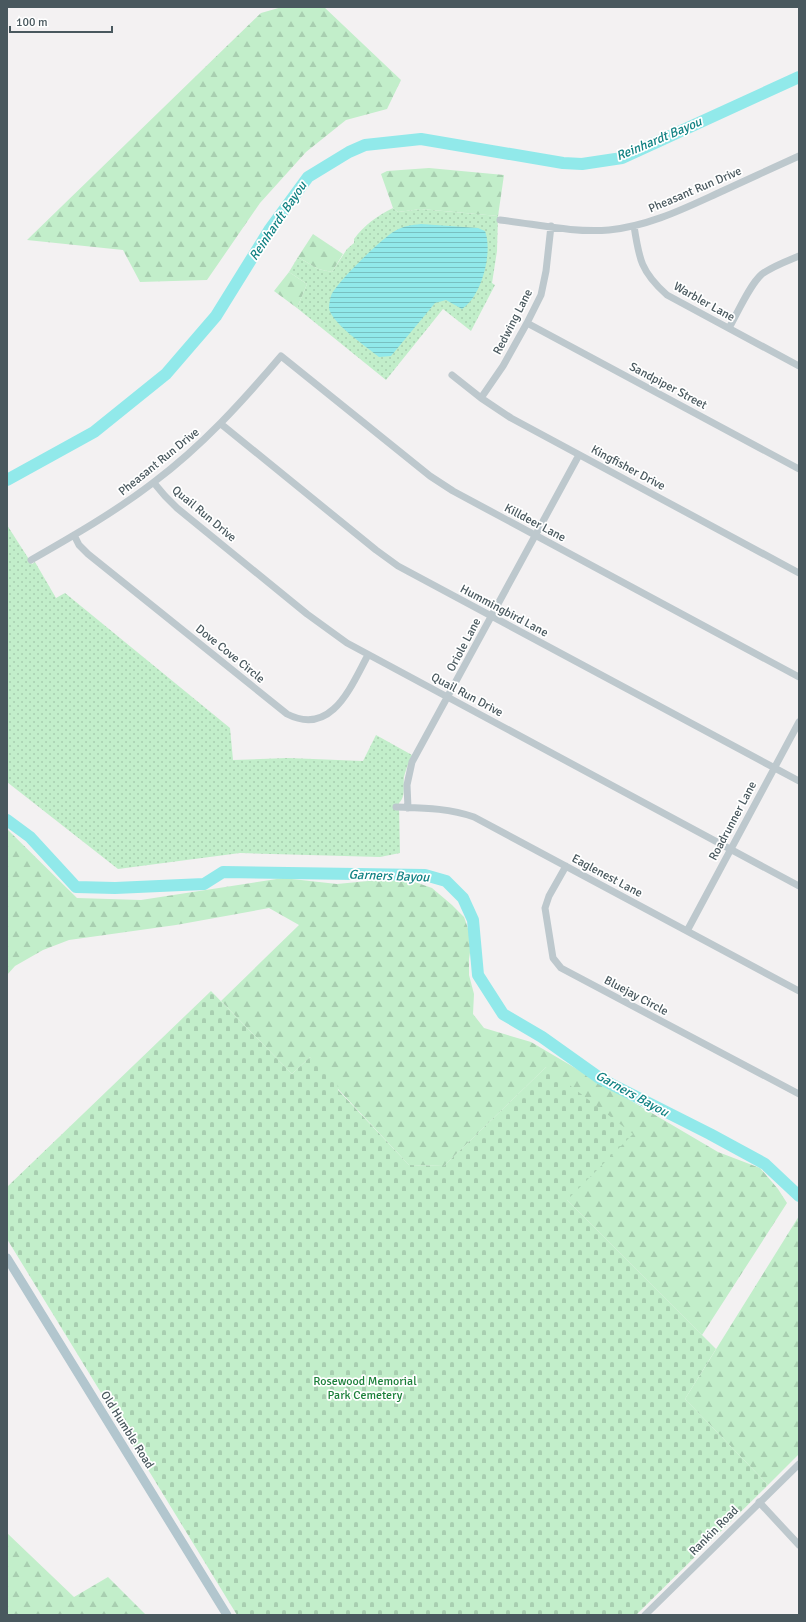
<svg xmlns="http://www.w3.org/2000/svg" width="806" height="1622" font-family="Signika,sans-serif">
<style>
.grass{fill:url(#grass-dots)}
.forest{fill:url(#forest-firs)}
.cemetery{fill:url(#cemetery-stones)}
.water{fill:url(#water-rules)}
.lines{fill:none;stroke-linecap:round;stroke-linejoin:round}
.river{stroke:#91e9ea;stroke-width:12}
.minor{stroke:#bdc8cd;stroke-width:7}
.major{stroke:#b2c6ce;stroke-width:9}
.labels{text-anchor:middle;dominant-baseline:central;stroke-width:3.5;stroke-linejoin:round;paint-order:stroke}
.street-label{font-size:12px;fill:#49585e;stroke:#fff}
.park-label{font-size:12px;fill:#1b7f39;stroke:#fff}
.water-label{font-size:13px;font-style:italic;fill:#118283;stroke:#fff}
</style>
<defs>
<pattern id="grass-dots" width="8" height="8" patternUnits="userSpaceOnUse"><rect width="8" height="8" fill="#c2eeca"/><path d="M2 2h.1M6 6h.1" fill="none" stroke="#a8ceb0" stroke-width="1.8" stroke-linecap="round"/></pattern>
<pattern id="forest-firs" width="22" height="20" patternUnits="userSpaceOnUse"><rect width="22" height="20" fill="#c2eeca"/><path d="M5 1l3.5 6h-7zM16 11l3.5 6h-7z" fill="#a8ceb0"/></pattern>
<pattern id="cemetery-stones" width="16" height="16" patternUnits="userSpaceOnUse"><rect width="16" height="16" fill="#c2eeca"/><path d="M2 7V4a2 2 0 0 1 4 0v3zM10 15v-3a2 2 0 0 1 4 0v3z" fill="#a8ceb0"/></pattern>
<pattern id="water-rules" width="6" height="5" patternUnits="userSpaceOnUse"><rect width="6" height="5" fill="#91e9ea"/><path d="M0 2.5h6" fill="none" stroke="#78c0c1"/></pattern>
</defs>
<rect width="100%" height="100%" fill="#f3f1f2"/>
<path class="grass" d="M393,208L398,212L421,209L498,216L497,251L492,283L495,285L471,331L443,309L386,380L297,308L307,284L289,272L298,257L318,269L332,272L347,249L354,243V239C364,225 377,216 393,208Z
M7,525L32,564L35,562L56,598L65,593L230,728L233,760L288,758L363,761L376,735L412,755C409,762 406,769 404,777C403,785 406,797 399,803L400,853L380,857L240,853L118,869L7,782Z"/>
<path class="forest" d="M282,7H324L401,80L387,109L346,120L306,152L260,203L207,280L140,282L123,250L27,240L261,13Z
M429,168L504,175L498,216L421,209L398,212L393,208L381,174L387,171Z
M313,234L343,254L332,272L318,269L298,257Z
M289,272L307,284L297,308L274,291Z
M7,829L77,898L141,900L283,878L337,884L389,879L409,880L432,888L452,905L464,917L472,940L469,959V975L474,994L473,1014L484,1028L531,1042L718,1152L760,1168L778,1189L787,1203L702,1335L566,1199L546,1067L444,1166L409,1165L338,1089L310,1057L292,1074L221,1001L299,925L269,908L176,925L69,940L43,950L15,966L7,975Z
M799,1216V1454L768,1485L685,1399Z
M7,1533L74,1597L108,1577L146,1615H7Z"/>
<path class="cemetery" d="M211,991L292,1074L310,1057L337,1077L338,1090L409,1165L444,1166L546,1067L633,1134L567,1200L716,1349L685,1399L768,1485L636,1615H237L7,1239V1187Z"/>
<path class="water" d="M421,224L478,228L485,231C493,252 482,296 462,309L446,300L435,303L391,356L379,357C367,347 331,323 329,308C329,305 330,299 331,296C335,284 383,237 395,231C403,226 412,225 421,224Z"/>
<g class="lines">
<path class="river" d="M7,480L94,432L166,374L216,316L270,229L308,177L349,152L365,145L421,139L563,163L582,164L622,158L799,77
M7,820L30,837L76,887L115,888L204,884L223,872L425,875L446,881L463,898L473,920L478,975L503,1014L542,1037L601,1079L710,1134L765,1164L799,1196"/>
<path class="minor" d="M500,220C536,224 573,233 609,230C648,226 681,210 716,194C744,181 771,169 799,156
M634,226C639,259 641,272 667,295L799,366
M527,323L799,469
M729,328C737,314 750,284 762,274C773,266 787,261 799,256
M452,375L481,398L511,418L799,573
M481,398L503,366L527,323L541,295L546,271L551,226
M221,424L376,550L398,566L799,781
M154,483L165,496L177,508L307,614L347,643L799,886
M74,535L79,545L88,554L287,714C332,737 351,686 368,655
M31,560C73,536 115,512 154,482C202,446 242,402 281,356L430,476L453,491L799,677
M396,807C423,808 448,808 474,817L799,991
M408,808L407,785L412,762L579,455
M566,866L549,896L545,908L553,958L561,968L799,1094
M687,931L799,722
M759,1502L799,1545
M645,1615L799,1464"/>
<path class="major" d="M7,1258L227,1615"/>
</g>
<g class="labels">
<g class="street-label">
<text transform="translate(695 190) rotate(-23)">Pheasant Run Drive</text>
<text transform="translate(704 302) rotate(29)">Warbler Lane</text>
<text transform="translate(513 322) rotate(-63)">Redwing Lane</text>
<text transform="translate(668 386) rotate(28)">Sandpiper Street</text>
<text transform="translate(159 462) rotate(-39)">Pheasant Run Drive</text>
<text transform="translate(628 468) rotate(28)">Kingfisher Drive</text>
<text transform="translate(204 514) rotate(40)">Quail Run Drive</text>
<text transform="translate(535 523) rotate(28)">Killdeer Lane</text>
<text transform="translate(504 611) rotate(28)">Hummingbird Lane</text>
<text transform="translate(464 645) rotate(-62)">Oriole Lane</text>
<text transform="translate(230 654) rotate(39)">Dove Cove Circle</text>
<text transform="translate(467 695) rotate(28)">Quail Run Drive</text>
<text transform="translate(733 821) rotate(-62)">Roadrunner Lane</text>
<text transform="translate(607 876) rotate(28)">Eaglenest Lane</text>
<text transform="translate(636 996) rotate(28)">Bluejay Circle</text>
<text transform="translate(127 1430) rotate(58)">Old Humble Road</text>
<text transform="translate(714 1531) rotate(-45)">Rankin Road</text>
</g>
<g class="park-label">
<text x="365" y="1381">Rosewood Memorial<tspan x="365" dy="14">Park Cemetery</tspan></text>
</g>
<g class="water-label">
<text transform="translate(659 139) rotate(-23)">Reinhardt Bayou</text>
<text transform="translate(278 221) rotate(-56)">Reinhardt Bayou</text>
<text transform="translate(389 876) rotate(2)">Garners Bayou</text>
<text transform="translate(632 1094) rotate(29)">Garners Bayou</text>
</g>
</g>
<rect width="806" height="1622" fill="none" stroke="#49585e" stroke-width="16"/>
<path d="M10 26v6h102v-6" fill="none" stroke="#49585e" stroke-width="2"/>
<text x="16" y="26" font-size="12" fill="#49585e" stroke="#ffffff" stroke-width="3" paint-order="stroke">100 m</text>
</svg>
